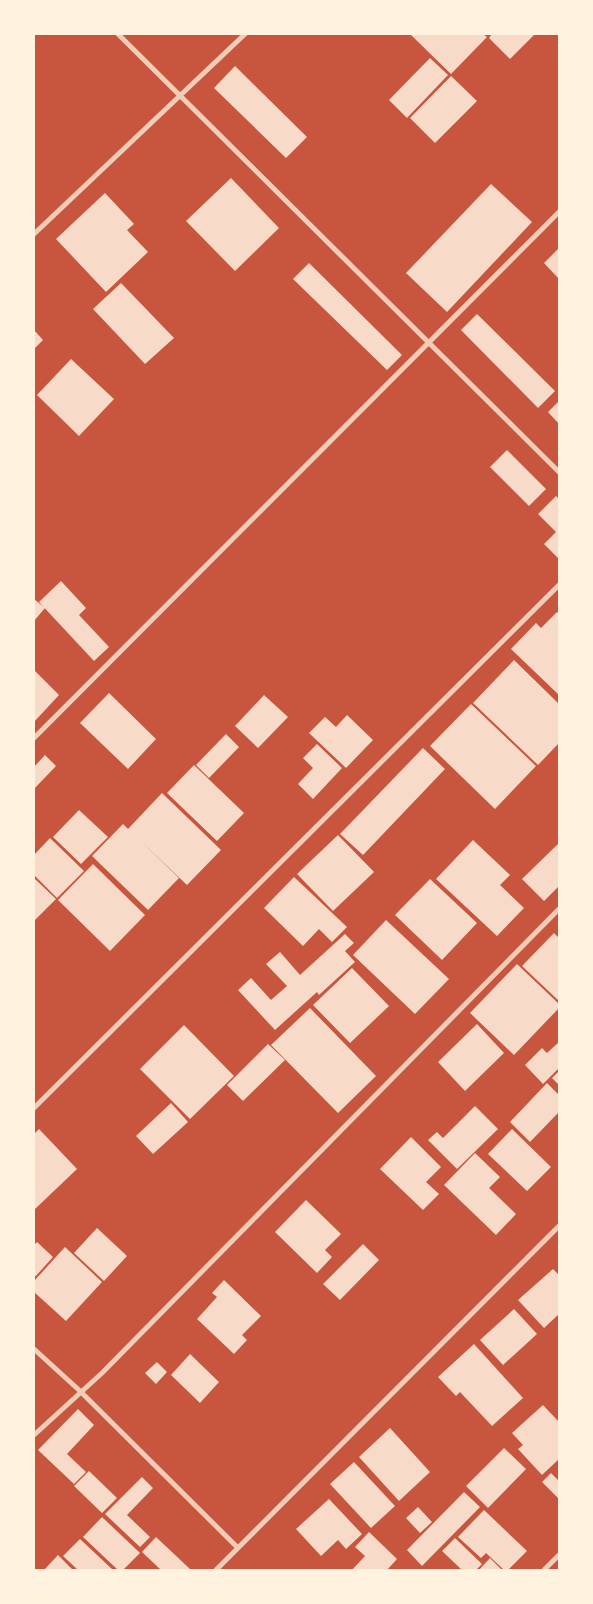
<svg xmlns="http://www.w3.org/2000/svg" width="593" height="1604" font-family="'Source Serif 4',serif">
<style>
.building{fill:#f7dbc8}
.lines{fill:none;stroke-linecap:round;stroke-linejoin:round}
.minor{stroke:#f1ccb7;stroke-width:5}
</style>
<rect width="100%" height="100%" fill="#c8553d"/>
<path class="building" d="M410,34H483L487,37L451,74Z
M492,34H535L510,59L489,38Z
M430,58L448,75L407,118L389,100Z
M235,66L307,137L286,158L214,88Z
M451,76L477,101L435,143L410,118Z
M231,178L279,228L235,271L186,221Z
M491,184L532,222L447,312L406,273Z
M105,193L134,224L127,230L148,252L106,292L56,239Z
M559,248V279L544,263Z
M309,263L402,355L387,370L293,279Z
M121,283L174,338L145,364L93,309Z
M477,314L555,391L538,408L461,330Z
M34,330L43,340L34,349Z
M71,359L114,399L79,436L37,395Z
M559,401V424L548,412Z
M507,450L546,489L529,506L490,467Z
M556,496L559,499V559L544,544L556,532L538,514Z
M61,581L86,608L79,615L109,647L94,661L39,602Z
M34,599L45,608L34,621Z
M557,612L559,614V695L511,649L536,623L541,628Z
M514,660L559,704V743L538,765L473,703Z
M34,670L59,695L34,722Z
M109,693L156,739L128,769L80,723Z
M264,695L288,717L258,748L235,726Z
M471,704L536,766L495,809L430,746Z
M347,715L373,740L346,768L309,733L325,717L336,727Z
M226,734L239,747L209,778L196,765Z
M317,744L342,768L313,799L298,784L313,768L303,758Z
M423,748L445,769L363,855L340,834Z
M45,755L56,766L34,789V767Z
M194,765L244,813L217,841L167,793Z
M162,793L221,850L187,885L128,829Z
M79,810L108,837L81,864L53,837Z
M123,824L179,878L148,910L92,856Z
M338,835L374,872L333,911L297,874Z
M50,838L84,871L57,898L34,875V855Z
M473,840L510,875L500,885L524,908L497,936L436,879Z
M559,843V886L544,901L522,879Z
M93,864L145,915L110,951L58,900Z
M294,877L347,927L332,942L319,929L303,946L264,908Z
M34,878L56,899L34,921Z
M430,879L477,923L442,960L395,915Z
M386,920L449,979L415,1014L353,955Z
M554,933L559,938V1001L522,966Z
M345,934L354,943L345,951L355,962L319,995L317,992L275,1030L238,990L251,978L271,1000L287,986L266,964L280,952L300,975Z
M517,964L559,1004V1008L514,1055L470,1013Z
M352,968L389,1006L350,1043L313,1005Z
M310,1008L376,1076L338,1113L271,1045Z
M477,1024L504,1053L465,1091L438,1062Z
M184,1025L234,1076L190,1119L140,1069Z
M559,1042V1068L543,1084L525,1065L542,1048L547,1053Z
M268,1044L285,1060L243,1101L227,1085Z
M559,1071V1085L552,1078Z
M547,1083L559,1095V1112L530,1142L510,1122Z
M171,1103L188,1122L153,1154L136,1136Z
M475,1106L498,1129L457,1169L428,1140L437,1132L443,1138Z
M39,1129L77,1169L34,1210V1134Z
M512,1129L551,1167L527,1191L488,1154Z
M411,1137L441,1167L426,1182L439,1194L423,1210L380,1169Z
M475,1153L500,1177L489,1188L516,1214L496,1235L444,1185Z
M306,1200L341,1234L325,1250L332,1257L317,1273L275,1232Z
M97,1228L127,1256L104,1281L74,1253Z
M37,1242L53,1257L34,1278V1245Z
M363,1244L379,1260L340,1300L323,1284Z
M65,1247L102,1282L66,1321L34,1292V1281Z
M553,1269L559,1275V1314L544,1328L518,1300Z
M224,1280L261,1316L242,1335L247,1340L234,1354L197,1319L217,1297L212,1293Z
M514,1309L537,1334L503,1365L480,1340Z
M474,1344L523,1398L492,1426L460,1392L456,1396L438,1377Z
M190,1354L219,1382L200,1403L171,1375Z
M157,1362L167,1372L156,1384L145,1373Z
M543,1405L559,1422V1459L542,1475L518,1449L523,1445L512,1433Z
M78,1409L94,1425L67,1454L86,1472L74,1484L38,1450Z
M390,1428L430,1472L399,1501L359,1457Z
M504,1448L526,1469L488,1508L466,1486Z
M354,1462L395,1506L371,1528L330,1484Z
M89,1471L117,1498L102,1513L74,1486Z
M551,1473L559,1481V1499L542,1482Z
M142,1477L153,1488L127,1515L150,1537L140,1547L105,1514Z
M464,1492L480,1507L422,1566L407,1550Z
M329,1499L362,1534L346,1549L338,1540L321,1556L296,1529Z
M418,1507L432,1522L420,1533L406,1518Z
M484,1510L527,1551L508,1570H504L486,1553L481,1558L458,1537Z
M102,1517L140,1553L123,1570H118L83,1537Z
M369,1532L397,1559L387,1570H352L365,1556L355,1547Z
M156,1537L190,1569L188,1570H161L142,1552Z
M455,1538L482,1564L476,1570H462L442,1551Z
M80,1539L113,1570H78L63,1556Z
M58,1555L73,1570H44Z
M490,1558L502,1570H479Z"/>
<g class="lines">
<path class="minor" d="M118,34L559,472
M34,234L245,34
M34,738L559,212
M34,1108L559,585
M34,1349L80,1391L238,1548
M34,1435L102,1373L559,909
M216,1570L559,1226
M544,1570L559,1555"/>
</g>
<rect width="593" height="1604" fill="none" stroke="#fff3e0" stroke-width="70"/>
</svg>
